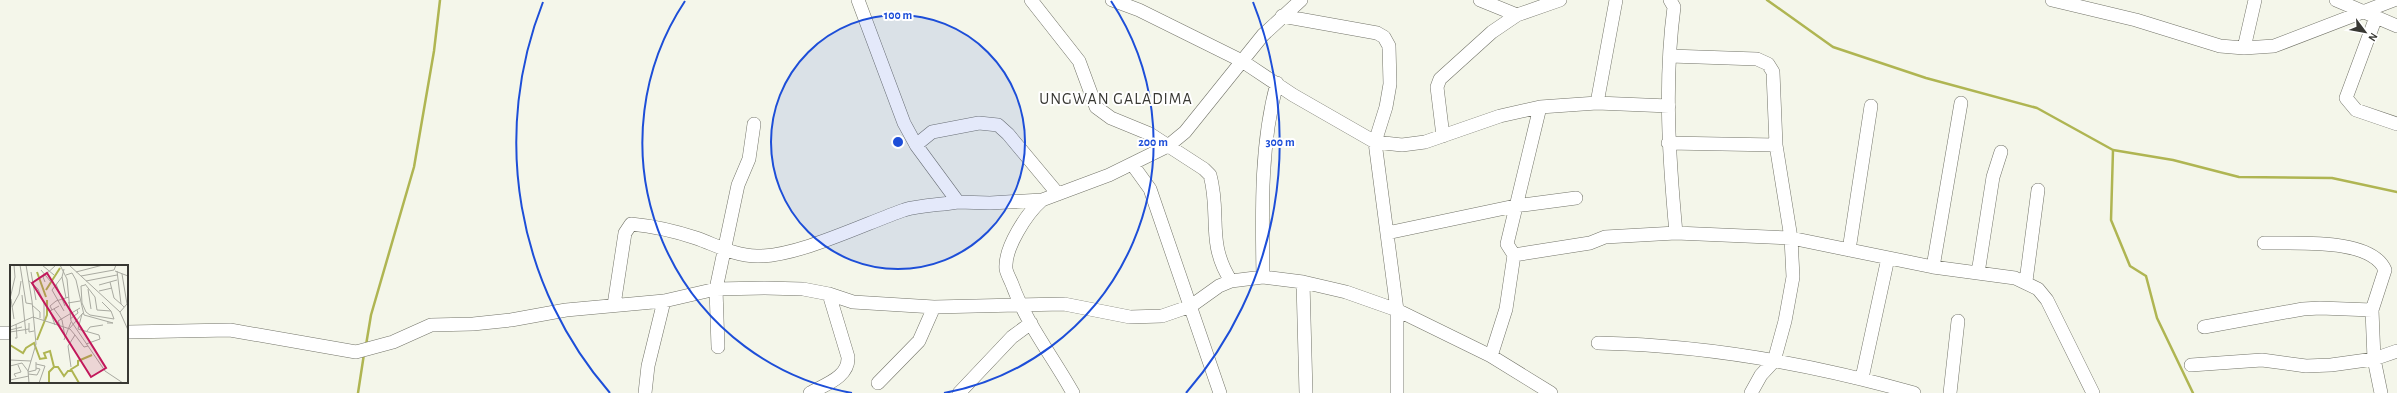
<svg xmlns="http://www.w3.org/2000/svg" width="2397" height="393" font-family="'Alegreya Sans',sans-serif">
<style>
.lines{fill:none;stroke-linecap:round;stroke-linejoin:round}
.stream{stroke:#afb552;stroke-width:2.5}
.minor-casing{stroke:#737469;stroke-width:14}
.minor{stroke:#fff;stroke-width:13}
.ring{fill:none;stroke:#1d4ed8;stroke-width:2}
.labels{text-anchor:middle;dominant-baseline:central;stroke-width:4;stroke-linejoin:round;paint-order:stroke}
.quarter-label{font-size:16px;letter-spacing:1px;fill:#383833;stroke:#fff}
.inset-river{fill:none;stroke:#afb552;stroke-width:2}
.inset-road{fill:none;stroke:#a9aaa1;stroke-width:1}
.view{fill:#c2185b;fill-opacity:0.15;stroke:#c2185b;stroke-width:2}
.inset-edge{fill:none;stroke:#383833;stroke-width:2}
.centre{fill:#1d4ed8;stroke:#fff;stroke-width:2}
.ring-label{font-size:12px;text-anchor:middle;font-weight:bold;fill:#1d4ed8;stroke:#fff;stroke-width:4;stroke-linejoin:round;paint-order:stroke}
</style>
<rect width="100%" height="100%" fill="#f4f6ea"/>
<g class="lines">
<path class="stream" d="M1767,0L1833,47L1926,78L2037,108L2113,150L2173,160L2239,177L2332,178L2397,192
M2113,150L2111,220L2130,266L2146,276L2157,318L2193,393
M366,345L371,315L414,167L434,51L440,0
M358,393L364,354"/>
<g class="minor-casing">
<path id="minor" d="M858,0L904,123L916,145L958,202L990,203L1042,200L1109,175L1168,146L1185,132L1263,35L1301,0
M1031,0L1079,61L1096,107L1111,118L1150,134L1204,169L1210,175C1221,215 1206,242 1231,281
M1112,0L1139,10L1242,61L1293,95L1375,142L1402,145L1425,142L1500,116L1540,107L1597,103L1669,106
M1480,0L1517,15L1560,0
M1670,0L1674,7C1664,82 1669,158 1676,233
M2052,0L2136,20L2220,46L2244,48L2274,46L2394,0
M2336,0L2397,26
M1282,16L1377,33L1384,37L1389,46L1390,84L1386,107L1375,142L1397,310V393
M2376,17L2346,98L2356,110L2397,124
M2244,48L2255,0
M1670,56L1757,59L1768,64L1773,72L1776,145L1791,238L1793,277L1785,321L1774,361L1761,375L1751,393
M1597,103L1616,0
M1443,136L1437,87L1440,79L1492,32L1517,15
M1668,143L1776,145
M916,145L932,132L979,123L998,125L1008,134L1058,194
M1132,164L1150,189L1220,393
M1042,200C1027,213 1004,248 1006,269C1007,274 1010,279 1012,284C1026,323 1053,357 1073,393
M1387,233L1515,206L1576,198
M2264,243C2294,244 2371,237 2385,270L2372,310L2374,359L2381,393
M1849,250L1871,106
M1514,255L1590,243L1605,237L1676,233L1791,238L1933,267L2015,278L2038,289L2047,300L2093,393
M1514,255L1507,244L1540,107
M1933,267L1961,103
M1978,273L1993,177L2001,152
M1263,277C1262,212 1260,146 1277,83
M2026,281L2038,190
M1303,282L1306,393
M614,305L625,233L631,224C652,226 675,231 696,238C716,245 735,256 757,256C797,257 864,224 904,210C920,205 941,205 958,202
M2204,327L2303,309L2320,308L2372,310
M127,332L230,330L356,352L393,342L431,325L473,324L511,320L566,310L664,301L716,289L765,288L803,289L829,294L853,302L934,307L1064,304L1130,317L1162,316L1191,306L1219,286L1231,281L1263,277L1303,282L1346,292L1397,310L1491,356L1551,393
M0,333H11
M1598,343C1704,345 1812,364 1914,393
M718,347L716,289L738,185L749,159L754,124
M1491,356L1506,309L1514,255
M2191,365L2262,360L2306,366L2331,365L2374,359L2397,351
M1862,378L1888,258
M878,383L919,341L934,307
M645,393L648,366L664,301
M810,393C826,384 849,377 848,357L829,294
M959,393L1012,337L1031,323
M1950,393L1958,321"/>
</g>
<use href="#minor" class="minor"/>
</g>
<circle cx="898" cy="142" r="127" fill="#1d4ed8" fill-opacity=".12"/>
<g class="ring">
<circle cx="898" cy="142" r="127"/>
<path d="M852 393A255 255 0 0 1 685 1M1111 1A255 255 0 0 1 944 393"/>
<path d="M610 393A382 382 0 0 1 543 2M1253 2A382 382 0 0 1 1186 393"/>
</g>
<g class="labels">
<g class="quarter-label">
<text x="1116" y="99">UNGWAN GALADIMA</text>
</g>
</g>
<g transform="translate(10 265)">
<rect width="118" height="118" fill="#f4f6ea"/>
<path class="inset-river" d="M27,7L36,32M36,25L50,3M27,75L37,50V35M0,80L13,88L16,83L24,78L30,94L36,93L34,88L40,86L44,102H48L54,111L58,106H62L69,118M60,105L68,100V96L82,90M39,118V107L44,102"/>
<path class="inset-road" d="M10,0L16,38L22,39M16,0L22,36L26,79L18,106L19,118M32,0L44,10M50,0L57,14L61,56L95,106L113,118M59,0L110,47L118,65M31,5L41,17M105,6L118,11M107,6L111,39L114,42M21,7L26,35M66,7L93,0M56,10L62,8L66,15L74,50L103,58H97M71,11L104,5L106,0M52,12L56,33M18,15L28,24L34,38V55M76,16L107,10M35,17L33,12L46,0M100,17L104,33L111,39M46,19L55,41M75,20L71,21L72,38L76,47L80,50L104,54L101,46L87,45L85,32L75,19M89,20L107,15M78,24L81,44M89,26L102,23M12,30L16,69M0,34L5,12L4,0M1,34L4,54M92,37L101,46M58,38L70,36M22,40L30,47V53M2,42L9,29L11,16M44,44L52,55L55,72M42,45L40,41L46,36L59,32M54,46L42,25L52,12L54,4M110,47L117,39L112,9M60,54L68,48L67,45M19,58V67L24,66M45,60L40,46L49,41M50,61L48,56L70,43M0,62L23,52L60,64L65,70L58,81L61,102M59,64L73,48M68,64L89,70L90,74L76,79M68,64L72,49M0,65L12,62M77,66L80,62L93,60M0,67L19,64M65,70L74,82L78,81M5,73H7L6,59M54,75L61,57M0,95L21,96M26,99L35,101L29,118M0,101L12,98L18,106M18,107L26,105V97M18,109L27,110L30,104L26,103M6,112L4,109L11,107L8,100M0,115L19,111"/>
<path class="view" d="M37,8L96,103L81,112L22,18Z"/>
<rect width="118" height="118" class="inset-edge"/>
</g>
<circle cx="898" cy="142" r="6" class="centre"/>
<g class="ring-label">
<text x="898" y="19">100 m</text>
<text x="1153" y="146">200 m</text>
<text x="1280" y="146">300 m</text>
</g>
<g transform="translate(2365 32) rotate(122)" stroke="#ffffff" stroke-width="3" paint-order="stroke">
<path d="M0-3L7 15L0 10L-7 15Z" fill="#383833"/>
<text y="-6" font-size="11" font-weight="bold" text-anchor="middle" fill="#383833">N</text>
</g>
</svg>
